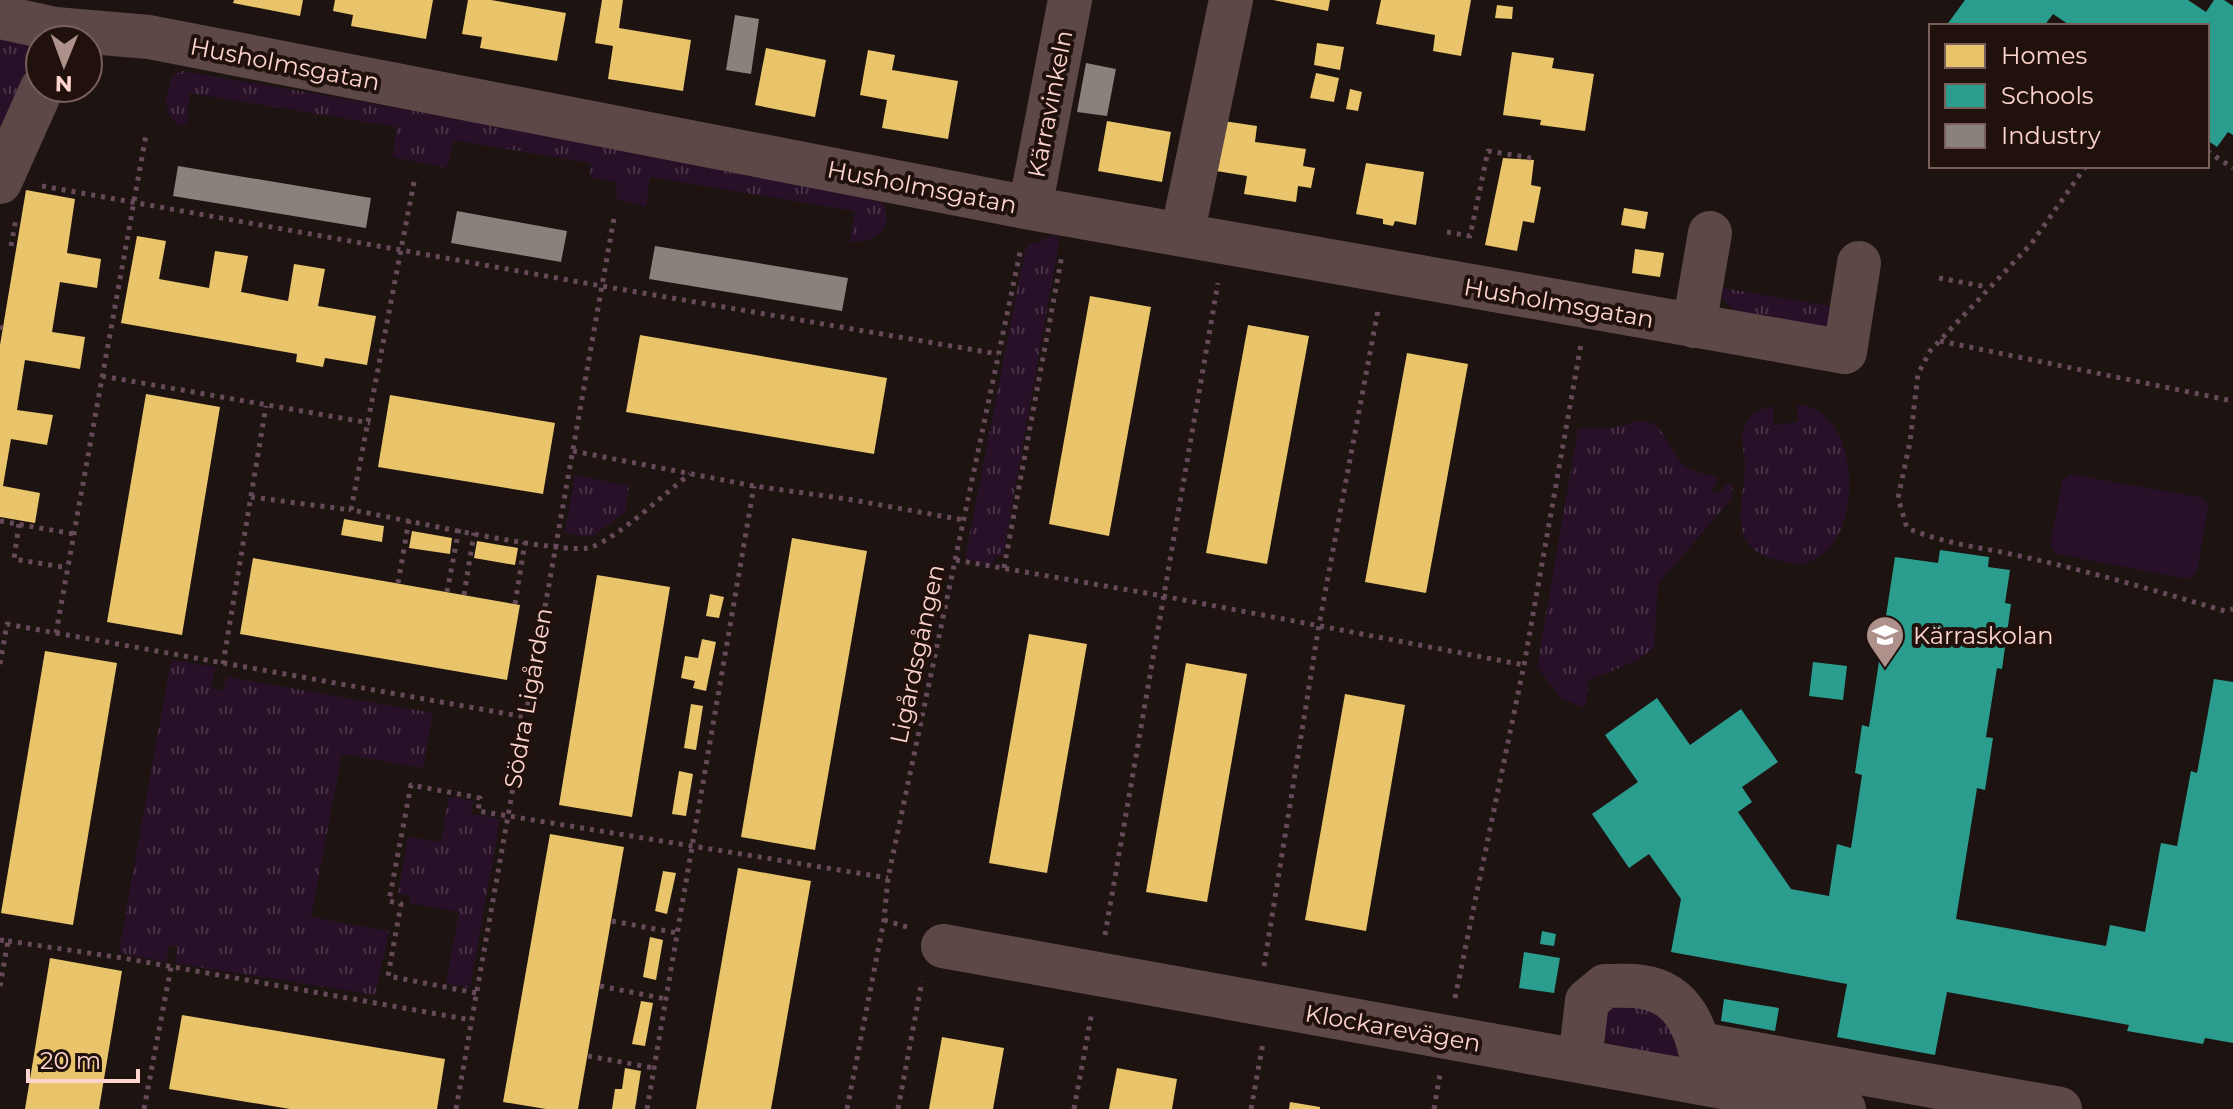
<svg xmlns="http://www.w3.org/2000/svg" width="2233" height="1109" font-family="Montserrat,sans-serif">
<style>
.grass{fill:url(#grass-tufts)}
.pitch{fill:#281128}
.homes{fill:#e9c46a}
.schools{fill:#2a9d8f}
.industry{fill:#8a817c}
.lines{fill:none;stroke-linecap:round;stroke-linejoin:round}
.path{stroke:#664a59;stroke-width:5;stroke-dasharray:4 6;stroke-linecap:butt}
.minor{stroke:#5d4847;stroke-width:44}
.labels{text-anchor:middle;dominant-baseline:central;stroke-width:8;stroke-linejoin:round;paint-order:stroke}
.street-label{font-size:24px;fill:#fed4ce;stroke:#21110d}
.poi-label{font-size:24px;fill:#fed4ce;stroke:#21110d;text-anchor:start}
</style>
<defs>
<pattern id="grass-tufts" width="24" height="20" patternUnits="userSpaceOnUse" patternTransform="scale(2)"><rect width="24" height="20" fill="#281128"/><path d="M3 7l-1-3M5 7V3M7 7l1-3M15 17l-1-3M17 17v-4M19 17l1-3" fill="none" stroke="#483346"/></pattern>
</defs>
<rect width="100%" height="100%" fill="#1d1412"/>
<path class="grass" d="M0,38L40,46V69L0,167Z
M182,71L585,140L882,202C896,229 876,243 850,242L855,211L650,177L646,207L617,199L616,182L590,177L591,163L454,140L447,168L393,157L396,127L190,93L186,125H178C161,110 165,94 174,75Z
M1056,235L1059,242L1003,556H995L993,565L965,559L1025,250L1029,245Z
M1722,288L1841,308L1835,329L1735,312L1723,299Z
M1797,405C1864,406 1868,553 1801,564C1791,565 1780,561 1771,558C1724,543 1746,499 1745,463C1744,450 1739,434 1746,422C1751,413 1762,409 1771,406L1773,407V425L1798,422Z
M1638,421L1652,423L1658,427C1682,459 1673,471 1718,476L1712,492L1719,493L1727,484H1733L1731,499L1658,584L1654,648L1636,661L1589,680L1585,708L1561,698L1537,667L1578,429L1617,427Z
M575,475L629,486L625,513L591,537L565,533Z
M171,660L215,667L212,688L223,691L227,677L433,713L423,768L342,754L311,917L389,931L375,995L175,963L178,947L169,945L166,962L121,953L119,950Z
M449,796L473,801L471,814L500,819L470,988L446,984L459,912L409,903L410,896L398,893L408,837L441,842Z
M1644,1006L1670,1022L1680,1061L1613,1053L1602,1033L1609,1008Z"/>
<path class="pitch" d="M2070,474L2204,498L2208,506L2197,572L2188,579L2057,554L2050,547L2062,480Z"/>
<path class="homes" d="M234,0H303L300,16L233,3Z
M335,0H433L426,39L351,26L353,15L333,11Z
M468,0H491L566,13L557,61L480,48L482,37L462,34Z
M602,0H623L619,28L691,40L683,91L608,79L613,46L595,43Z
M1273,0H1330L1328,11Z
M1381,0H1471L1461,56L1433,51L1435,35L1376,24Z
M1497,5L1513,7L1512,19L1495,18Z
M1317,43L1344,47L1340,70L1314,65Z
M766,48L826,60L815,117L755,105Z
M868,50L895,55L892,70L958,81L948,139L882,128L887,100L860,95Z
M1512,52L1554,58L1552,68L1594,74L1585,131L1540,125L1541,120L1503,115Z
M1316,73L1339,78L1334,102L1310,98Z
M1350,89L1362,92L1358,111L1346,109Z
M1217,120L1257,126L1255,142L1306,149L1303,166L1315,168L1311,188L1298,186L1296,202L1244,194L1247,176L1210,170Z
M1107,121L1171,132L1162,182L1098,171Z
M1503,158L1534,160L1531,185L1541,187L1534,223L1523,221L1517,251L1485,245Z
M1366,163L1424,172L1416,225L1395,221L1393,226L1383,224V219L1356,214Z
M26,190L75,199L67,253L101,259L97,288L60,282L52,332L85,337L80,369L25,360L17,410L53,415L47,445L11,439L3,486L40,493L35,523L0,517V345Z
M1624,208L1648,212L1645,229L1621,225Z
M137,236L166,241L159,279L209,288L215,251L248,256L241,292L288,301L294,264L325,269L318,306L376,316L367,365L325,358L323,367L296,362L297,354L121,323Z
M1635,249L1664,253L1660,277L1632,273Z
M1090,296L1151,307L1109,536L1049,524Z
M1248,325L1309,336L1267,564L1206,553Z
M640,335L887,378L874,454L626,412Z
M1407,353L1468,364L1426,593L1365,582Z
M146,394L220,407L182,635L107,622Z
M390,395L555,423L543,494L378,467Z
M344,519L384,526L382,542L341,535Z
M412,531L452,538L450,554L409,548Z
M792,538L867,551L815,850L741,837Z
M477,541L518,548L515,565L474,558Z
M253,558L520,605L507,680L240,634Z
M597,575L670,587L632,817L559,805Z
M710,594L724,597L719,618L706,616Z
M1029,634L1087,644L1047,873L989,863Z
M702,639L716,642L706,691L693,688L695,681L681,678L685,656L698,658Z
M45,651L117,663L73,925L1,913Z
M1186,663L1247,674L1207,902L1146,892Z
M1345,694L1405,705L1366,931L1305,920Z
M691,704L703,706L696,750L684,748Z
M679,771L693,774L686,816L672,814Z
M550,834L624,847L578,1109H546L503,1102Z
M738,868L811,881L771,1109H696Z
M663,871L676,873L667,914L655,911Z
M650,937L663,940L656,980L643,977Z
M50,958L122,971L99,1109H25Z
M641,1001L653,1003L645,1046L632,1044Z
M182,1015L445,1059L437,1109H290L169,1089Z
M942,1037L1004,1048L993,1109H929Z
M625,1068L641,1071L635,1109H612L615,1089H622Z
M1117,1068L1177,1079L1172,1109H1109Z
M1290,1102L1320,1107V1109H1289Z"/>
<path class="schools" d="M1965,0H2188L2206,12L2214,0H2224L2233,6V135L2228,132L2217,147L2207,140V26H2071L2053,14L2044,26H1946Z
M1940,550L1989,557L1988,567L2010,570L2005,603L2011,604L2002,669L1997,668L1986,737L1993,738L1985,790L1977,788L1956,919L2106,946L2110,925L2145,932L2161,843L2177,846L2191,771L2197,773L2214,679L2233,682V1043L2205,1038L2203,1044L2127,1031L2129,1025L1947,992L1935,1055L1837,1037L1847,984L1671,952L1681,899L1649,854L1629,868L1592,814L1638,782L1605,735L1657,698L1690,745L1741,709L1778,762L1742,787L1752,802L1738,812L1791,889L1829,896L1837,844L1851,848L1862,775L1855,773L1862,725L1869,727L1895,557L1938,563Z
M1813,662L1847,666L1843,700L1809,696Z
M1542,931L1556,934L1554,946L1540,944Z
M1524,952L1560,958L1554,993L1519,988Z
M1724,999L1779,1008L1775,1031L1721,1021Z"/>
<path class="industry" d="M735,15L759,19L751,74L726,70Z
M1086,63L1116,69L1107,116L1077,112Z
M178,166L371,198L366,228L173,196Z
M457,211L567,231L561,262L451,243Z
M655,246L848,278L842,311L649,279Z"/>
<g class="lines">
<path class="path" d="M2207,151L2233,168
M2086,166L2031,244L1930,351L1918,374L1910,442L1898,498L1907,528C1942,543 1978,547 2015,555C2086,570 2156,591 2225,611L2233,609
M414,182L351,510C390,516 567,557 592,547C620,536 665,493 690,474
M42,186L602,286L998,354
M1447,232L1470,236L1488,151L1531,158
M11,246L16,219
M1939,278L1988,287
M0,327L3,328
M1940,341L2233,401
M102,376L370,423
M573,451L754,486L847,499L964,520
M251,497L351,510
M0,521L74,534
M19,524L14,559L68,568
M956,560L1163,596L1524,665
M1004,568L1062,255
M398,583L409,520
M447,592L459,529
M464,595L474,533
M515,604L525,542
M56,633L525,717
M0,664L7,624L56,633L146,135
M223,664L266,406
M884,920L910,928
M612,921L677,933
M1105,935L1218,283
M0,940L8,941L0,986
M8,941L123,958L471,1020
M1264,966L1319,625L1378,310
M600,986L666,999
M476,993L388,976L401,904L389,901L411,785L480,798L478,811L888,878
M1455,998L1524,665L1581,344
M588,1056L654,1068
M144,1109L171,967
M456,1109L614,218
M647,1109L754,486
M847,1109L884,920L888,878L1021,248
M898,1109L922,981
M1074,1109L1092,1012
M1251,1109L1263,1043
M1434,1109L1440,1074"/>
<path class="minor" d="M0,17L55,29L149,37L1030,208L1845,352L1859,263
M0,182L42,88
M1030,208L1070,0
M1182,235L1231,0
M1694,326L1710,233
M943,946L1844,1109
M1700,1044L2060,1109
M1580,1061L1587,1001L1605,986C1617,986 1630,985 1642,987C1686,993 1698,1033 1704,1070"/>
</g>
<defs>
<g id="school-pin" transform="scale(2)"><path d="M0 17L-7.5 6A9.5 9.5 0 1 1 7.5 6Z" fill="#af918c" stroke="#21110d"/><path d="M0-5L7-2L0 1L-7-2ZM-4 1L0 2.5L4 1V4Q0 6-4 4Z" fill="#fff"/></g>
</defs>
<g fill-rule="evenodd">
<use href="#school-pin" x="1885" y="635"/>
</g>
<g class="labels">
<g class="street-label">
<text transform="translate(285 64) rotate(11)">Husholmsgatan</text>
<text transform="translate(1050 104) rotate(-79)">Kärravinkeln</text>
<text transform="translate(922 187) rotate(11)">Husholmsgatan</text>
<text transform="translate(1559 303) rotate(10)">Husholmsgatan</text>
<text transform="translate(917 654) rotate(-78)">Ligårdsgången</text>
<text transform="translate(528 698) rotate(-80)">Södra Ligården</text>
<text transform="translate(1393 1028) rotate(10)">Klockarevägen</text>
</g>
<g class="poi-label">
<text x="1913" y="635">Kärraskolan</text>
</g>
</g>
<rect x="1929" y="24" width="280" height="144" fill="#21110d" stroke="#795f5a" stroke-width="2"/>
<rect x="1945" y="44" width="40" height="24" fill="#e9c46a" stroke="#795f5a" stroke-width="2"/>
<text x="2001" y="64" font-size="24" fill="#fed4ce">Homes</text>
<rect x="1945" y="84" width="40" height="24" fill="#2a9d8f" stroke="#795f5a" stroke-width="2"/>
<text x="2001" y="104" font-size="24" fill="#fed4ce">Schools</text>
<rect x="1945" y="124" width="40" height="24" fill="#8a817c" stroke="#795f5a" stroke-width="2"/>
<text x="2001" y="144" font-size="24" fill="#fed4ce">Industry</text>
<g transform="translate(64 64) rotate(181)"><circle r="38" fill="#21110d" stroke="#795f5a" stroke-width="2"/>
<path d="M0-6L14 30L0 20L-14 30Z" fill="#af918c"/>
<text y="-12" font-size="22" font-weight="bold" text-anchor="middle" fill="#fed4ce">N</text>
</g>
<path d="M28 1069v12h110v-12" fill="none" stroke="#fed4ce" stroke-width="4"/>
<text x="40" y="1069" font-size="24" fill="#fed4ce" stroke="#21110d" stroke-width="6" paint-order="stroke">20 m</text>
</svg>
